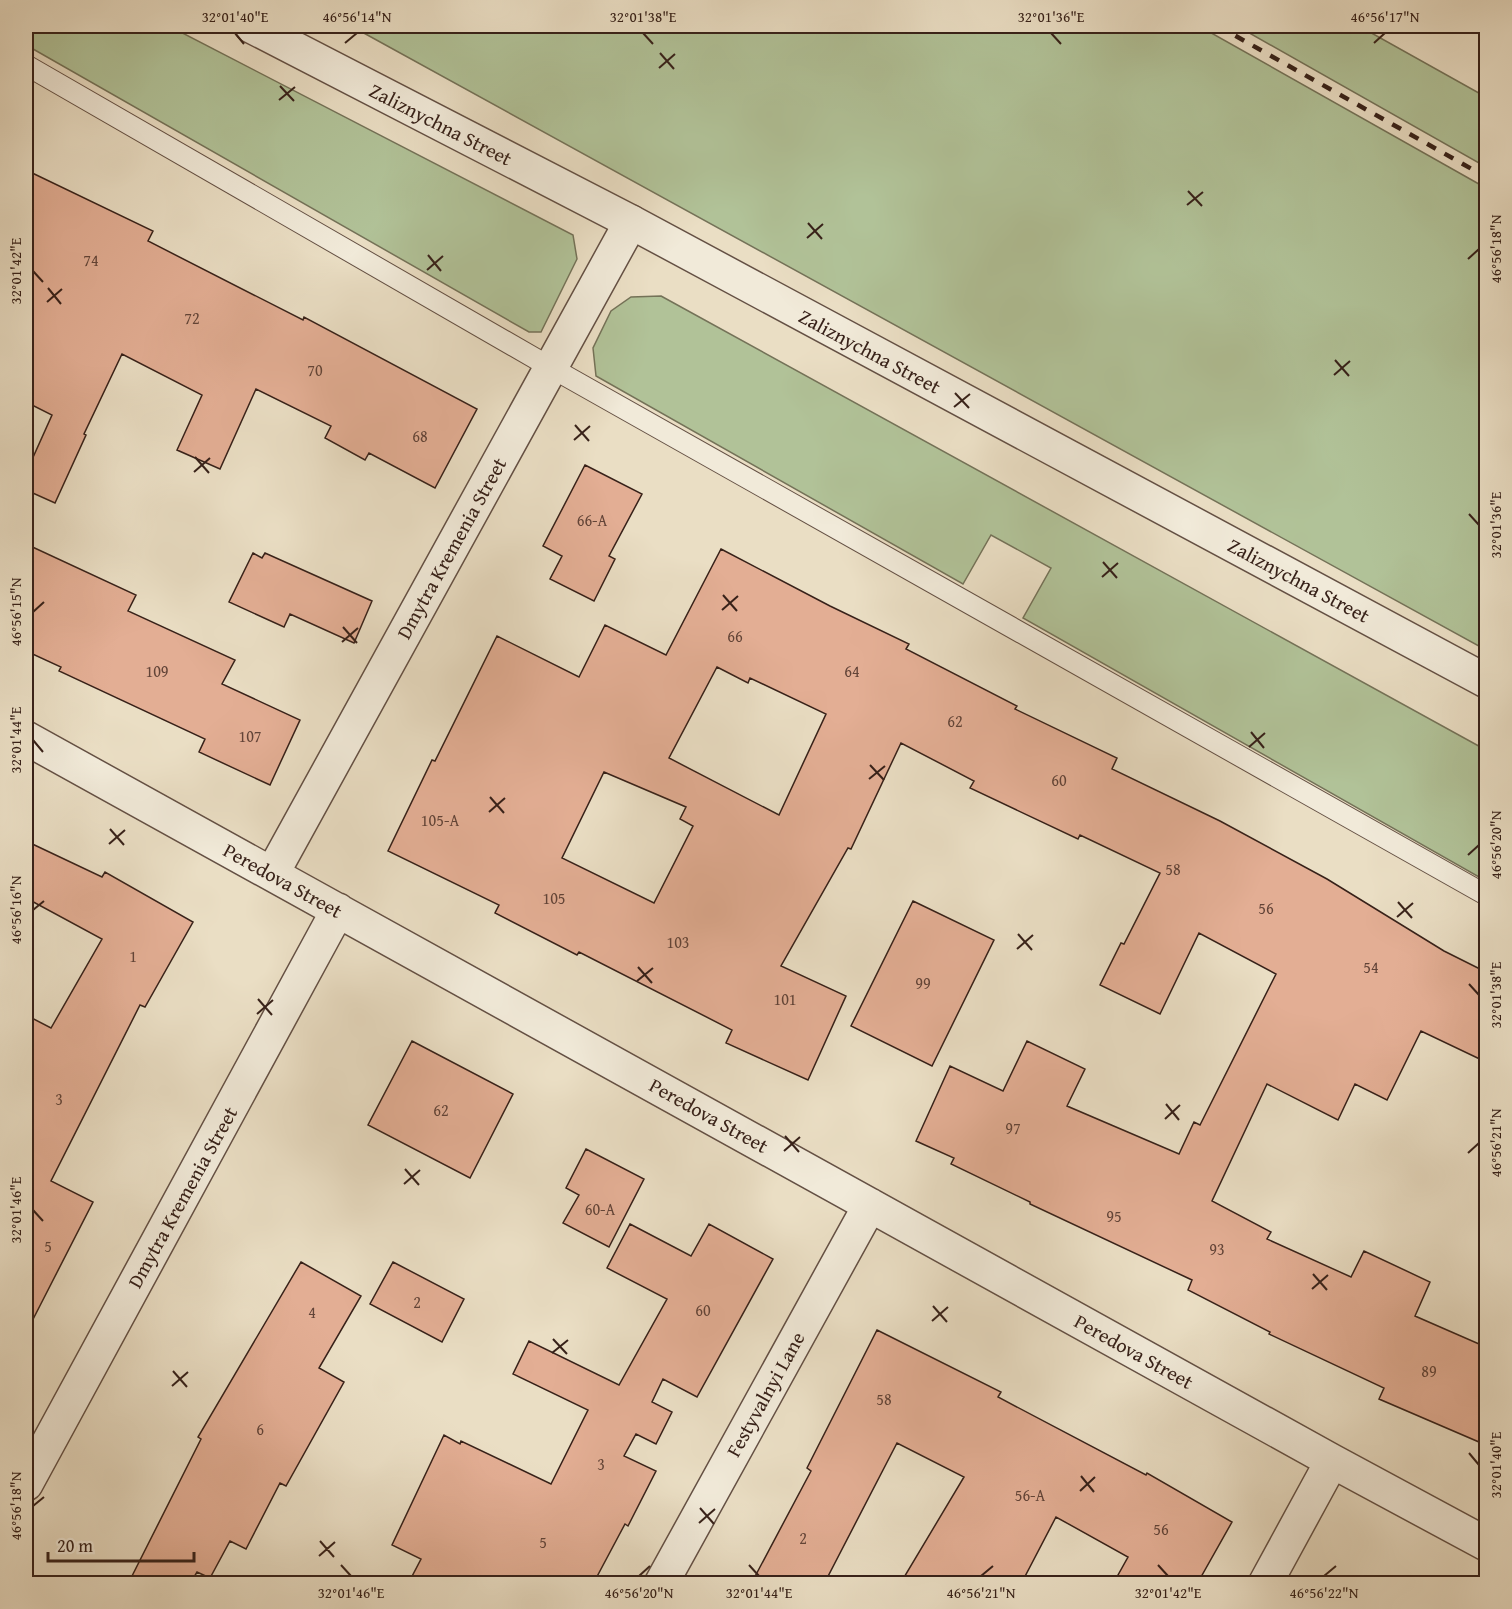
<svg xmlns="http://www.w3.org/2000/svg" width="1512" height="1609" font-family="'Gentium Book Plus',serif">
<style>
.green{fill:#b1c298;stroke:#747258;stroke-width:1.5}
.building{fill:#e3ae94;stroke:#372119;stroke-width:1.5;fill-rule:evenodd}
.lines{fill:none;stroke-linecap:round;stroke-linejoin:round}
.service-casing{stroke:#645044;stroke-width:22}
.minor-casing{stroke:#645044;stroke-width:36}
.tertiary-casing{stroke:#645044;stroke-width:36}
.service{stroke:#f1ead9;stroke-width:20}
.minor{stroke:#f1ead9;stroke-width:33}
.tertiary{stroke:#f1ead9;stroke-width:33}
.rail{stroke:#372119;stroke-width:4.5;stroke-dasharray:10 10;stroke-linecap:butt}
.ticks{fill:none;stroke:#372119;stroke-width:2}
.labels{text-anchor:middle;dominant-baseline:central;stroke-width:5;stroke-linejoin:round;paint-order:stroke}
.number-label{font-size:16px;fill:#624438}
.street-label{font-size:20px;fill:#372119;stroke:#f1ead9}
.neatline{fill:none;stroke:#372119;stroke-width:2}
.ticks-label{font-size:15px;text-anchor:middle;fill:#372119}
</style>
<rect width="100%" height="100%" fill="#eadec4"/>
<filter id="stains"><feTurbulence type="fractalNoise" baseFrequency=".00333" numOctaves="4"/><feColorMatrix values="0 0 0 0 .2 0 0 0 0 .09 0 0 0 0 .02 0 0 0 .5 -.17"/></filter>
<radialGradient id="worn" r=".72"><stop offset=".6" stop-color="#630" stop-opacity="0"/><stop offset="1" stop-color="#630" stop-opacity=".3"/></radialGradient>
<path class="green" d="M26,26H169L573,235L577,259L541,332H529L26,45Z
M351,26H1199L1486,188V650Z
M1237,26H1359L1486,97V167Z
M661,296L1486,750V881L1023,618L1051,568L991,535L963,584L596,376L593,348L611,311L631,297Z"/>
<path class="building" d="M26,170L153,231L148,241L303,320L304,317L477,409L435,488L369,453L365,460L325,438L331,426L256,389L220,469L177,450L202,395L122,354L84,434L86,435L55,503L26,490V473L52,415L26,402Z
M585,465L642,494L609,556L615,559L594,601L550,579L562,556L543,546Z
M26,544L136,595L128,611L235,660L222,684L300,720L270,785L199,752L205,739L59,671L61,667L26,651Z
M721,549L830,606L909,644L906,649L1017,706L1015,709L1117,758L1112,769L1220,821L1327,879L1444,951L1486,972V1062L1421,1031L1387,1100L1355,1084L1338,1120L1267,1084L1212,1201L1271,1232L1267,1239L1351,1277L1364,1251L1430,1282L1415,1316L1486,1347V1445L1379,1399L1384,1388L1269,1334L1270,1332L1188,1290L1192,1280L1030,1204V1202L951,1164L954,1158L916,1141L950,1066L1003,1091L1027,1041L1085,1069L1067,1106L1179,1154L1194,1122L1200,1125L1276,974L1199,933L1160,1014L1100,985L1121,943L1124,944L1160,873L1080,835L1078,839L970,788L974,781L901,743L851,849L848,848L781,966L846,996L808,1080L726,1043L732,1030L579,952L577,955L495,913L499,905L388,851L432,760L435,761L497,636L579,677L605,625L666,655ZM717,667L748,683L750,678L826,714L779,815L669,758ZM604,772L686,807L680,819L693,826L654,903L562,858Z
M253,553L262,558L265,553L372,601L354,643L290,614L284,627L229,602Z
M26,841L102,877L105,872L193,922L145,1007L140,1005L51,1181L93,1202L26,1333V1015L51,1028L102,939L26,898Z
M913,901L994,940L932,1066L851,1026Z
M412,1041L513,1094L470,1178L368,1125Z
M586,1149L644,1179L609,1247L563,1223L579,1195L566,1188Z
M630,1224L691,1256L709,1224L773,1259L697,1397L663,1379L652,1402L672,1412L656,1444L636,1434L624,1456L656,1471L628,1526L625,1524L593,1584H408L421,1559L392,1545L444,1435L460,1444L461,1441L551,1484L588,1410L513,1374L529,1341L619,1385L667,1299L607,1268Z
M301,1262L361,1296L319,1368L344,1382L286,1486L280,1483L246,1549L230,1541L210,1578L197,1572L190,1584H128L201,1439L198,1437Z
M393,1262L464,1299L442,1342L370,1304Z
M877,1330L1001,1392L998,1397L1146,1475L1147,1473L1232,1522L1197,1584H1113L1128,1557L1056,1517L1021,1584H900L964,1477L897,1443L824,1584H751L811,1471L807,1468Z"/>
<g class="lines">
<g class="service-casing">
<path id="service" d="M26,65L550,367L1486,895"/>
</g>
<g class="minor-casing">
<path id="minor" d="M26,738L1332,1461L1486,1544
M272,874L631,222
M26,1484L338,910
M661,1584L870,1205
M1265,1584L1332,1461"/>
</g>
<g class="tertiary-casing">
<path id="tertiary" d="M251,26L631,222L1486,681"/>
</g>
<use href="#service" class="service"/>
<use href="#minor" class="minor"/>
<use href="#tertiary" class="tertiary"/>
<path class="rail" d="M1218,26L1486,177
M1480,26L1486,29"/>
</g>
<path class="ticks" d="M235,33L244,44M643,33L653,44M1051,33L1061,44M345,43L357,33M1374,43L1385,33M660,53L674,69M659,68L675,54M280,86L294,101M279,100L295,87M1188,191L1202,206M1187,205L1203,192M808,223L822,239M807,238L823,224M428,255L441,271M1468,259L1479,249M427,270L443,256M33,271L43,282M48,288L61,304M47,302L62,289M1335,360L1349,376M1334,375L1350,361M955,393L969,408M954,407L970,394M575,425L589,441M574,440L590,426M195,457L209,473M194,472L210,458M1469,514L1479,525M1103,562L1117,578M1102,577L1118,563M723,595L737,611M722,610L738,596M33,612L44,602M343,627L357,643M342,642L358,628M1251,732L1264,748M33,740L43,752M1249,747L1265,733M870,765L884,780M869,779L885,766M490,797L504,813M489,812L505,798M110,829L124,845M109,844L125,830M1468,855L1479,845M1398,902L1412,918M33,910L44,901M1397,917L1413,903M1018,934L1032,950M1017,949L1033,935M638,967L652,983M637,981L653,968M1469,984L1479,995M258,999L272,1015M257,1014L273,1000M1166,1104L1179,1120M1165,1119L1180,1105M785,1136L799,1152M784,1151L800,1137M1468,1153L1479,1143M405,1169L419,1185M404,1184L420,1170M33,1210L43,1221M1313,1274L1327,1290M1312,1289L1328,1275M933,1306L947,1322M932,1321L948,1307M553,1339L567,1354M552,1353L568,1340M173,1371L187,1387M172,1386L188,1372M1469,1453L1479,1465M1081,1476L1094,1492M1080,1491L1095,1477M33,1506L44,1497M700,1508L714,1524M699,1523L715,1509M320,1541L334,1557M319,1556L335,1542M341,1565L351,1576M749,1565L759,1576M1158,1565L1168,1576M639,1576L650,1566M981,1576L993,1566M1324,1576L1336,1566"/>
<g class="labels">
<g class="number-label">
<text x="91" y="260">74</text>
<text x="192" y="318">72</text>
<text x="315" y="370">70</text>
<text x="420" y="436">68</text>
<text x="592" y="520">66-А</text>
<text x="735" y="636">66</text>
<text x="157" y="671">109</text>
<text x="852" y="671">64</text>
<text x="955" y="721">62</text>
<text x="250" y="736">107</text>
<text x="1059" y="780">60</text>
<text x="440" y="820">105-А</text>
<text x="1173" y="869">58</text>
<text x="554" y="898">105</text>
<text x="1266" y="908">56</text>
<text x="678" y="942">103</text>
<text x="133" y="956">1</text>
<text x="1371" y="967">54</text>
<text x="923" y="983">99</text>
<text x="785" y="999">101</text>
<text x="59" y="1099">3</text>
<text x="441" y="1110">62</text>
<text x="1013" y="1128">97</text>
<text x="600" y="1209">60-А</text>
<text x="1114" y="1216">95</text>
<text x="48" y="1246">5</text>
<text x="1217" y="1249">93</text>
<text x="417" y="1302">2</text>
<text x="703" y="1310">60</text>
<text x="312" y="1312">4</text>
<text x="1429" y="1371">89</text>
<text x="884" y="1399">58</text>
<text x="260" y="1429">6</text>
<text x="601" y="1464">3</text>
<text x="1030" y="1495">56-А</text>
<text x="1161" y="1529">56</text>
<text x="803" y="1538">2</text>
<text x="543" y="1542">5</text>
</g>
<g class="street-label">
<text transform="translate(441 124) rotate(27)">Zaliznychna Street</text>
<text transform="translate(870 351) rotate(28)">Zaliznychna Street</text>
<text transform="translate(451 548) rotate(-61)">Dmytra Kremenia Street</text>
<text transform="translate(1299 580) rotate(28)">Zaliznychna Street</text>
<text transform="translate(283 880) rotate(29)">Peredova Street</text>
<text transform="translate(709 1115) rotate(29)">Peredova Street</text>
<text transform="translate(182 1197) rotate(-61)">Dmytra Kremenia Street</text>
<text transform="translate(1134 1351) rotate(29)">Peredova Street</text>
<text transform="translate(765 1394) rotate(-61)">Festyvalnyi Lane</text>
</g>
</g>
<rect width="1512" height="1609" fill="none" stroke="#eadec4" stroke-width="66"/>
<path d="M48 1552v9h146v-9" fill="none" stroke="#372119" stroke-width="3"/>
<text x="57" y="1552" font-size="18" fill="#372119" stroke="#f1ead9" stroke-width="4.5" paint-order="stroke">20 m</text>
<rect x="33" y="33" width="1446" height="1543" class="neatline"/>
<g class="ticks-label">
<text x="235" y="22">32°01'40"E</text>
<text x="357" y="22">46°56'14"N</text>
<text x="643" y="22">32°01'38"E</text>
<text x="1051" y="22">32°01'36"E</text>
<text x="1385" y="22">46°56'17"N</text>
<text transform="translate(1496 249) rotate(-90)" y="5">46°56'18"N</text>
<text transform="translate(16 271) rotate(-90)" y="5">32°01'42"E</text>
<text transform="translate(1496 525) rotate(-90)" y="5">32°01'36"E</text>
<text transform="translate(16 612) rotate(-90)" y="5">46°56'15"N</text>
<text transform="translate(16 740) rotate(-90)" y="5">32°01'44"E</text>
<text transform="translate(1496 845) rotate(-90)" y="5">46°56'20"N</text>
<text transform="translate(16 910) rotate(-90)" y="5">46°56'16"N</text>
<text transform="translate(1496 995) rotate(-90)" y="5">32°01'38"E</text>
<text transform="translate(1496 1143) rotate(-90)" y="5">46°56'21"N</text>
<text transform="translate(16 1210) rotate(-90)" y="5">32°01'46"E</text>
<text transform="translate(1496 1465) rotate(-90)" y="5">32°01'40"E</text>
<text transform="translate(16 1506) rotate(-90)" y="5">46°56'18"N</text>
<text x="351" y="1598">32°01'46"E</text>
<text x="639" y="1598">46°56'20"N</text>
<text x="759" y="1598">32°01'44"E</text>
<text x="981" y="1598">46°56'21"N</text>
<text x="1168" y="1598">32°01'42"E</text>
<text x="1324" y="1598">46°56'22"N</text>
</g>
<rect width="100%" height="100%" filter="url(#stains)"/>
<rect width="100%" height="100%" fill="url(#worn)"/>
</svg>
